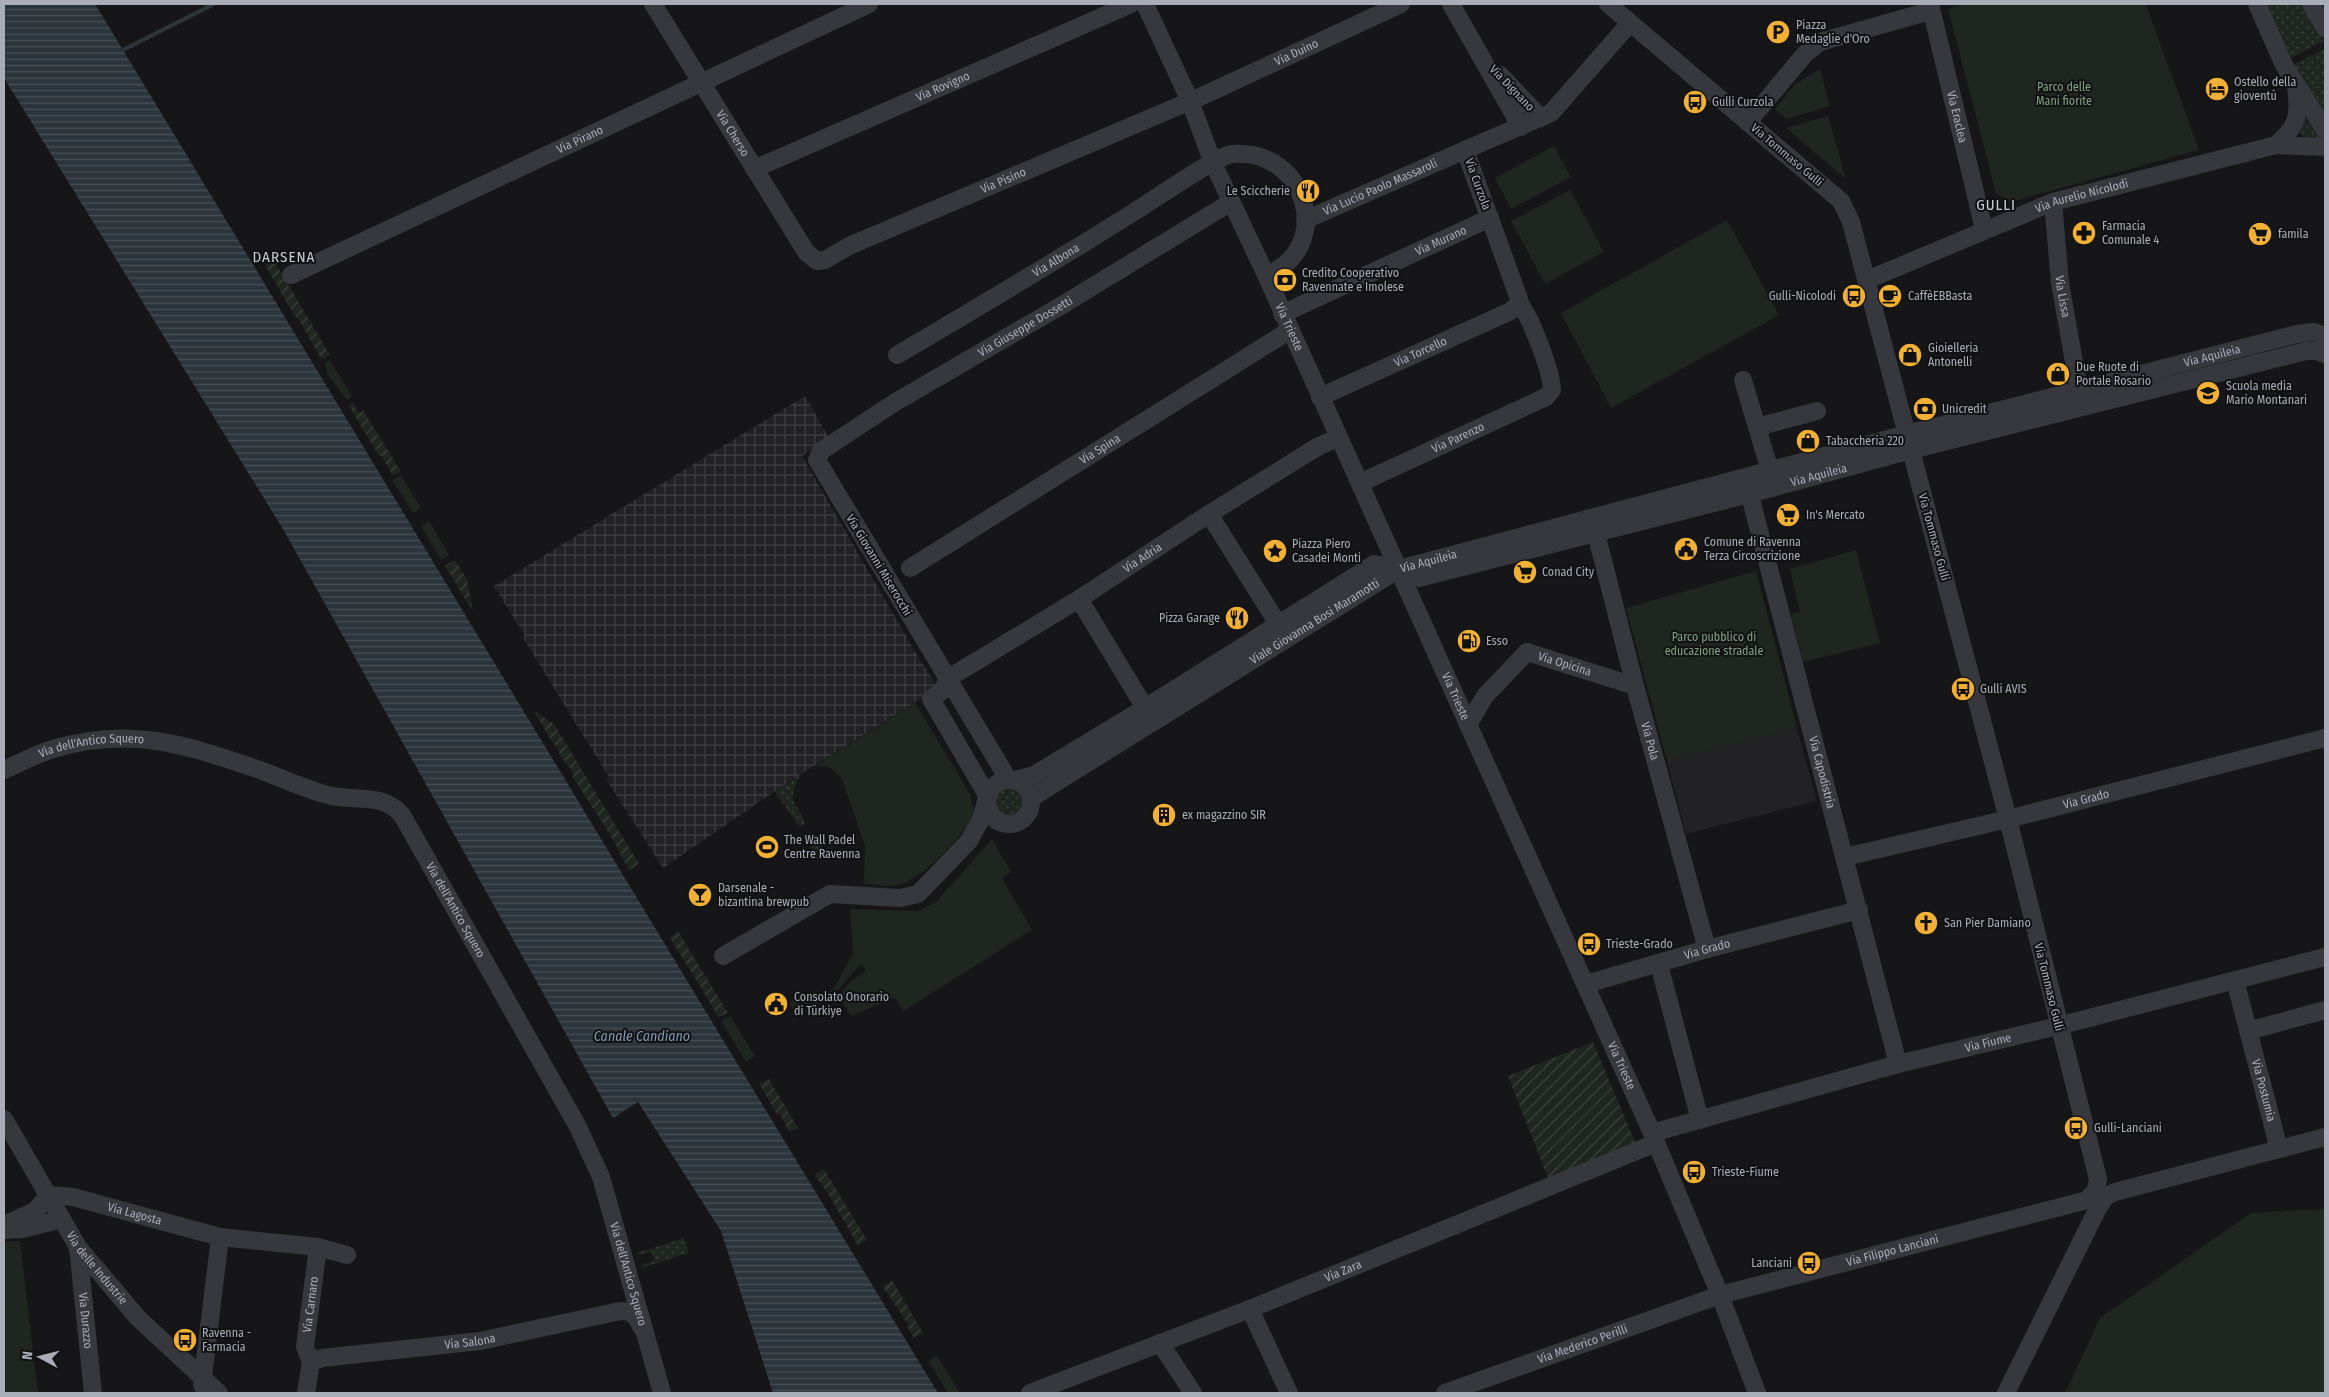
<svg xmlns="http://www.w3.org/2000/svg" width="2329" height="1397" font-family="'Fira Sans Condensed',sans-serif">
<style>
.built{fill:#222225}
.industrial{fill:url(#industrial-grid)}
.grass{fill:url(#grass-dots)}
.park{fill:#1e261f}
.garden{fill:url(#garden-furrows)}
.water{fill:url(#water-rules)}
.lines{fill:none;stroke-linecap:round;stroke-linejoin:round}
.stream{stroke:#2c353c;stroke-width:4}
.minor{stroke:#37383d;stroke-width:18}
.labels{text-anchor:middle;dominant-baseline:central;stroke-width:4;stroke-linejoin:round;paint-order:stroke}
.poi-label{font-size:12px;fill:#a8adb8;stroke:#111113;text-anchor:start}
.street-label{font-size:12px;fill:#a8adb8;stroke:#111113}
.park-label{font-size:12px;fill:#7fa381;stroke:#111113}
.water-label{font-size:14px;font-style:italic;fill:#7f9bb3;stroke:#111113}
.quarter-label{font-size:15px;letter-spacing:1px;fill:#c9ccd4;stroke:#111113}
</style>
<defs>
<pattern id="industrial-grid" width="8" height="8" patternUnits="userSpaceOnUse" patternTransform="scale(1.25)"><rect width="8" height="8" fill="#222225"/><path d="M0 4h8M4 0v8" fill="none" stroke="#3f3f43"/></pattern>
<pattern id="grass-dots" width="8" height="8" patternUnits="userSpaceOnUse" patternTransform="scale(1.25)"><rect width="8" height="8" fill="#1e261f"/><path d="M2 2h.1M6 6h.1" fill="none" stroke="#3c433d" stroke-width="1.8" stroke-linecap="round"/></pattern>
<pattern id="garden-furrows" width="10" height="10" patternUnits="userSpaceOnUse" patternTransform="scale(1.25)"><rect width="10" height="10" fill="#1e261f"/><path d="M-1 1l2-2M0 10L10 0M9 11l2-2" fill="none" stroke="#3c433d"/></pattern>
<pattern id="water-rules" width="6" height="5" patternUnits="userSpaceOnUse" patternTransform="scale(1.25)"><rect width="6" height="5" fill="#2c353c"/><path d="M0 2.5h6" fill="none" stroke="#485056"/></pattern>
</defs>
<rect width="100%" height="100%" fill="#161618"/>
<path class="built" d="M1785,685L1817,801L1686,834L1656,719Z"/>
<path class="industrial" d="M805,396L829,438L802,456L914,650L938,688L793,779L663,868L606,779L609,777L523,638L525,636L494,586Z"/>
<path class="grass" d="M2264,4H2304L2324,41L2289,59Z
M2325,49V118L2292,65Z
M2303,115L2322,140L2303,137L2298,130Z
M800,775C785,807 797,798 805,823L803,827L798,825L775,792Z
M994 802a14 14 0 1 1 28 0a14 14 0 1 1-28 0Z
M809,833L814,834L825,851L822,859H817C814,851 807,845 806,837Z
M684,1238L689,1253L642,1268L641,1265L654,1261L652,1252L637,1255V1253Z"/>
<path class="park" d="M1963,4L2146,5L2199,150L2010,202L1996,193L1948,9Z
M1820,69L1830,106L1786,119L1775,109L1795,84Z
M1828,116L1846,179L1786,128Z
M1554,146L1571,177L1511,209L1495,178Z
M1570,190L1604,252L1545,284L1511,221Z
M1727,220L1779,315L1611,408L1561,313Z
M330,360L352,397L347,400L327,374L325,363Z
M401,475L421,508L413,513L392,480Z
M429,521L449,555L441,560L421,526Z
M1856,550L1880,643L1803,662L1791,614L1800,612L1790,569Z
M1756,571L1797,728L1667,761L1626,608Z
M915,703L969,792L975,813C964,835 922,880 898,885C888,888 874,884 864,884L865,846L842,779L829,767L815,766Z
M992,839L1011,872L1002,878L1032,930L903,1011L895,998L851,1016L839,996L850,982L866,971L861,964C837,989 830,1007 792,1009L790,1005L792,997L798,994L828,993L835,987L853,953L850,909L920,911L937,901Z
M730,1016L755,1056L746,1062L721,1021Z
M2325,1209V1393H2065L2100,1318L2251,1213Z
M20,1241L38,1393H4V1242Z
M937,1355V1356L960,1393H948L928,1361Z"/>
<path class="garden" d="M257,251L270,254L330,355L321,359L299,320L294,315Z
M352,402L359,413L363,410L401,472L392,475L382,456H379L349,406Z
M455,560L467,579L473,612L445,566Z
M534,711L554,724L639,864L629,870L611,836L572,776L573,772L560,756L557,746L554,745Z
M678,931L728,1013L718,1017C703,990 687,966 670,938Z
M1593,1042L1635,1142L1548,1178L1508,1076Z
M769,1079L798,1128L789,1132L780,1114H777L759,1084Z
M824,1169L867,1240L859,1245L857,1244L827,1192L815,1176L816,1173Z
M892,1280L923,1333L914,1338L908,1328V1324L883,1287Z"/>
<path class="water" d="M4,4H95C376,467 656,931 938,1393H773L721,1231L638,1102L613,1118L283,529L4,78Z"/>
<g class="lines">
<path class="stream" d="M123,50L214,4"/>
<g class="minor">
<path id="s1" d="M653,4L806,252L817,261L825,260L849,246L1200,97L1401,4"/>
<path id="s2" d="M1145,4L1190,101L1213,163L1266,275L1652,1133L1720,1295L1757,1393"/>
<path d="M1451,4L1521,127"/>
<path id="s3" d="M1930,4L1984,229"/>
<path d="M2257,4L2284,65L2325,130"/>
<path d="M2311,4L2325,28"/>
<path d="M1500,75L1541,118"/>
<path d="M1748,122L1805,54L1820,42L1930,11"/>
<path d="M2276,145C2298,126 2300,115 2296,87"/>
<path id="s4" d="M754,169L1131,4"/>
<path id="s5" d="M2053,202L2060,283L2081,401"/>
<path id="s6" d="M1305,220L1465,150"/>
<path id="s7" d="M291,275L869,4"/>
<path id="s8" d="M1867,280L2053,202L2276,145L2325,147"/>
<path id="s9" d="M1282,314L1490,218"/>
<path id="s10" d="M897,355C977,308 1056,261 1134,212C1152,201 1216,156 1232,154C1308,148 1335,249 1266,275"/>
<path d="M1743,380L1770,471"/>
<path id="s11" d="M1320,397L1511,311L1518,304"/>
<path d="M1757,427L1817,411"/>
<path id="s12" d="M1360,483L1546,397L1552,390C1551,370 1537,337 1529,319C1524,309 1520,307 1518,296L1465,150L1551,113L1630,23"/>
<path id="s13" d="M1747,484L1898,1064"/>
<path d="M1209,514L1278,624"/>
<path id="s14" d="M1596,533L1635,686L1707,949"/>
<path id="s15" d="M910,568L1290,330"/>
<path d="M1079,599L1145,708"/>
<path id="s16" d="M947,679L1079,599L1209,514L1319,446L1338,438"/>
<path d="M947,679L943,690L931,699L987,795"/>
<path id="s17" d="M1468,725L1485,696L1527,652L1635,686"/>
<path id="s18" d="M4,770C20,763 36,754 53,749C130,726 184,744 257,769C280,777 304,789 328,795C355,802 382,792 402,815L577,1125L601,1177L662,1393"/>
<path id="s19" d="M1008,779L817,460L821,451L894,403L1064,304L1231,202"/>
<circle cx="1009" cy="802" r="22"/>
<path id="s20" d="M1015,780L1034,775L1145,708L1374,564L1399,569L1419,578L1749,494L1911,450L2306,351H2317L2325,354"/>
<path id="s21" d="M1031,798L1399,569L1907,434L2297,334L2314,332L2325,336"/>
<path id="s22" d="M1845,857L2008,819L2325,738"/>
<path d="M723,956L830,894L900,898L918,894L969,841L982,817L986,801"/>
<path d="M1659,964L1700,1120"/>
<path id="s23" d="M2235,980L2279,1149"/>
<path id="s24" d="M1586,984L1707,949L1859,910"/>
<path d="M2248,1031L2325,1010"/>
<path id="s25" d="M4,1119L78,1247L138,1318L219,1393"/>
<path id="s26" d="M1652,1133L1898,1064L2058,1026L2325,957"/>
<path id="s27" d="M49,1195L73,1197L220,1237L318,1247L347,1255"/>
<path d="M4,1225L35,1211L49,1195"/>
<path d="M4,1230L22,1229L62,1219"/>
<path id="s28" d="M78,1247L93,1393"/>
<path d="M1250,1309L1289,1393"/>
<path d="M1160,1343L1193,1393"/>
<path id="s29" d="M311,1362L305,1347L318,1247"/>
<path d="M202,1385L220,1237"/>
<path id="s30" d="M306,1393L311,1362L322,1358L480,1341L620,1311C633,1311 636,1316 642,1328"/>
<path id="s31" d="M1030,1393L1250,1309L1656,1143"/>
<path id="s32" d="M1445,1393L1720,1295L2087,1200L2096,1190L2098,1179L2008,819L1851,222L1841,201L1608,4"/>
<path d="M2006,1393L2097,1210L2106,1196L2115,1192L2325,1137"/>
</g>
</g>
<defs>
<g id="parking-disc" transform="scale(1.25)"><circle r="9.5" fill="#f2b134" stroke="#111113"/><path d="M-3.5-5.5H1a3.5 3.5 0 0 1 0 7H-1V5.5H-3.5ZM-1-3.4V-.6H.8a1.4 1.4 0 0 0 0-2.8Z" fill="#111"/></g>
<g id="hotel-disc" transform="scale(1.25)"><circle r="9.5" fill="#f2b134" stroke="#111113"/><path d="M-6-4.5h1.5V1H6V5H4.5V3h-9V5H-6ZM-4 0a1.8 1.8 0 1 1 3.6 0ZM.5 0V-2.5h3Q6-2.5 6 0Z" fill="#111"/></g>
<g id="bus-disc" transform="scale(1.25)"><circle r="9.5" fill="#f2b134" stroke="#111113"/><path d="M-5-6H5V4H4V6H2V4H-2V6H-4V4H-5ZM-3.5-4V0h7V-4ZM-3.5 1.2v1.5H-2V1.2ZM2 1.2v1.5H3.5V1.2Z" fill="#111"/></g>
<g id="restaurant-disc" transform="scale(1.25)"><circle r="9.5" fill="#f2b134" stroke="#111113"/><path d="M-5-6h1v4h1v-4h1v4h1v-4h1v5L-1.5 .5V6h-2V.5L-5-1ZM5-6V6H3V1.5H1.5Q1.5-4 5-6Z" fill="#111"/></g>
<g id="pharmacy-disc" transform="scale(1.25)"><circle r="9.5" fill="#f2b134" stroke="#111113"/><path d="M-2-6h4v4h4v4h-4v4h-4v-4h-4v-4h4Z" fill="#111"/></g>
<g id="supermarket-disc" transform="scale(1.25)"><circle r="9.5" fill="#f2b134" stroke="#111113"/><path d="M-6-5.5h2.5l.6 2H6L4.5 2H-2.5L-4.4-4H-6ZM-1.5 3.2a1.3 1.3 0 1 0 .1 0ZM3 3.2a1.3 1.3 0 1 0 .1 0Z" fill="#111"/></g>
<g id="bank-disc" transform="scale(1.25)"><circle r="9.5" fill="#f2b134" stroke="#111113"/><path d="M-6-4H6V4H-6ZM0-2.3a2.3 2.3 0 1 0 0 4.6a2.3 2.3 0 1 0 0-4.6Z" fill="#111"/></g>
<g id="cafe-disc" transform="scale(1.25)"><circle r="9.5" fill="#f2b134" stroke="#111113"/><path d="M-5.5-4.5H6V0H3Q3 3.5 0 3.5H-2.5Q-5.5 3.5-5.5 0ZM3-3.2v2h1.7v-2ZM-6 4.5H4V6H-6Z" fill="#111"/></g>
<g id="shop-disc" transform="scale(1.25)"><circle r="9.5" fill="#f2b134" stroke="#111113"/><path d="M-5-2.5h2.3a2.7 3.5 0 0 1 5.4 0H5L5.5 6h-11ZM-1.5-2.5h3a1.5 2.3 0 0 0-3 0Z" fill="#111"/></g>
<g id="school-disc" transform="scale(1.25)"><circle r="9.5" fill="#f2b134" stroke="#111113"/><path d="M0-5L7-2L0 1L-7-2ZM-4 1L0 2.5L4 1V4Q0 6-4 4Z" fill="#111"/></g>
<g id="civic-disc" transform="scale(1.25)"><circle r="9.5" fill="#f2b134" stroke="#111113"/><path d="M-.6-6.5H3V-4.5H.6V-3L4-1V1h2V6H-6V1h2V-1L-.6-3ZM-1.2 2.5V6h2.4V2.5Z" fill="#111"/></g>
<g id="sight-disc" transform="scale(1.25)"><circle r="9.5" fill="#f2b134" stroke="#111113"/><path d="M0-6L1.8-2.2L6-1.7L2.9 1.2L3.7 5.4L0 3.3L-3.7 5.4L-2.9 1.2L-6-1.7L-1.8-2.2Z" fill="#111"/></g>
<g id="fuel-disc" transform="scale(1.25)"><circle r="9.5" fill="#f2b134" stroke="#111113"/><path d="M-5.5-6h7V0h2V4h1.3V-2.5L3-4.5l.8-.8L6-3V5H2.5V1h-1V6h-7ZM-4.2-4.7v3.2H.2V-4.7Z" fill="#111"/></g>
<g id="building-disc" transform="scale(1.25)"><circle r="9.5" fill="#f2b134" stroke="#111113"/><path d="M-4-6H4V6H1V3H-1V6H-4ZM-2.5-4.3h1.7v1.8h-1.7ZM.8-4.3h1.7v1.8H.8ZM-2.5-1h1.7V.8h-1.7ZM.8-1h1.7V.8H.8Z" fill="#111"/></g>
<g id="stadium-disc" transform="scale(1.25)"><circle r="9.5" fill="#f2b134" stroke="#111113"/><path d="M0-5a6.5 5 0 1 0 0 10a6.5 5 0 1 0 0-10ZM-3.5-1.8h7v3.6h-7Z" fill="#111"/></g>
<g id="bar-disc" transform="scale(1.25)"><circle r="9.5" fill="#f2b134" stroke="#111113"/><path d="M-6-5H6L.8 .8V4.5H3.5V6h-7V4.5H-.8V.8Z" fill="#111"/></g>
<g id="church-disc" transform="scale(1.25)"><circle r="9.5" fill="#f2b134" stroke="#111113"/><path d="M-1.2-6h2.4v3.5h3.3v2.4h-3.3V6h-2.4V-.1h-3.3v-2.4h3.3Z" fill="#111"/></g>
</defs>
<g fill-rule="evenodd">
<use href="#parking-disc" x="1778" y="32"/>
<use href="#hotel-disc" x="2217" y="89"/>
<use href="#bus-disc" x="1695" y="102"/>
<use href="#restaurant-disc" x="1308" y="191"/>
<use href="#pharmacy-disc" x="2084" y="233"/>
<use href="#supermarket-disc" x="2260" y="234"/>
<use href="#bank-disc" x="1285" y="280"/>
<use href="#bus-disc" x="1854" y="296"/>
<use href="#cafe-disc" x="1890" y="296"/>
<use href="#shop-disc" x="1910" y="355"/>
<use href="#shop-disc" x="2058" y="374"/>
<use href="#school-disc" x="2208" y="393"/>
<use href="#bank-disc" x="1925" y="409"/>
<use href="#shop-disc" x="1808" y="441"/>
<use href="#supermarket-disc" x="1788" y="515"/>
<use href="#civic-disc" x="1686" y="549"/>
<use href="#sight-disc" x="1275" y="551"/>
<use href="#supermarket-disc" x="1525" y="572"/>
<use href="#restaurant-disc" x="1237" y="618"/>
<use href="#fuel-disc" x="1469" y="641"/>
<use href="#bus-disc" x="1963" y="689"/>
<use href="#building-disc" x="1164" y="815"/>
<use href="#stadium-disc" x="767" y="847"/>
<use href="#bar-disc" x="700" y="895"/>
<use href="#church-disc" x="1926" y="923"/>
<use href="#bus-disc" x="1589" y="944"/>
<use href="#civic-disc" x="776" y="1004"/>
<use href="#bus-disc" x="2076" y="1128"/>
<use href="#bus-disc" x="1694" y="1172"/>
<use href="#bus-disc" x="1809" y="1263"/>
<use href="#bus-disc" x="185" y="1340"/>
</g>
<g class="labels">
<g class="poi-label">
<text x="1796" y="25">Piazza<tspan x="1796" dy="14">Medaglie d'Oro</tspan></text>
<text x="2234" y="82">Ostello della<tspan x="2234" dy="14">gioventù</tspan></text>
<text x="1712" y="102">Gulli Curzola</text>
<text x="1290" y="191" text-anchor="end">Le Sciccherie</text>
<text x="2102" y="226">Farmacia<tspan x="2102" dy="14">Comunale 4</tspan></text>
<text x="2278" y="234">famila</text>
<text x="1302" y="273">Credito Cooperativo<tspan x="1302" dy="14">Ravennate e Imolese</tspan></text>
<text x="1836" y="296" text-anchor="end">Gulli-Nicolodi</text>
<text x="1908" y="296">CaffèEBBasta</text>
<text x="1928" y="348">Gioielleria<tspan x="1928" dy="14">Antonelli</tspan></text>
<text x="2076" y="367">Due Ruote di<tspan x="2076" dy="14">Portale Rosario</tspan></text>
<text x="2226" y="386">Scuola media<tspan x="2226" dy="14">Mario Montanari</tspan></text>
<text x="1942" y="409">Unicredit</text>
<text x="1826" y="441">Tabaccheria 220</text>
<text x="1806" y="515">In's Mercato</text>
<text x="1704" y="542">Comune di Ravenna<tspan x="1704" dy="14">Terza Circoscrizione</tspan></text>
<text x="1292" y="544">Piazza Piero<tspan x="1292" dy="14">Casadei Monti</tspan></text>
<text x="1542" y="572">Conad City</text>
<text x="1220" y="618" text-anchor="end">Pizza Garage</text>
<text x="1486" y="641">Esso</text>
<text x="1980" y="689">Gulli AVIS</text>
<text x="1182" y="815">ex magazzino SIR</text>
<text x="784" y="840">The Wall Padel<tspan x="784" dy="14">Centre Ravenna</tspan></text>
<text x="718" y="888">Darsenale -<tspan x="718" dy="14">bizantina brewpub</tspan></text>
<text x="1944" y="923">San Pier Damiano</text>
<text x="1606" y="944">Trieste-Grado</text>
<text x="794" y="997">Consolato Onorario<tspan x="794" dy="14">di Türkiye</tspan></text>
<text x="2094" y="1128">Gulli-Lanciani</text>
<text x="1712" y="1172">Trieste-Fiume</text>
<text x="1792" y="1263" text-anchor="end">Lanciani</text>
<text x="202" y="1333">Ravenna -<tspan x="202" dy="14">Farmacia</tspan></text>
</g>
<g class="street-label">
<text stroke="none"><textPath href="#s1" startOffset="829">Via Duino</textPath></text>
<text stroke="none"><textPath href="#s4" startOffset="206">Via Rovigno</textPath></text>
<text transform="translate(1512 88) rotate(46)">Via Dignano</text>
<text stroke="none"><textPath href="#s3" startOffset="116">Via Eraclea</textPath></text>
<text stroke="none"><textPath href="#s1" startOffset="152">Via Cherso</textPath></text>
<text stroke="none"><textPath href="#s7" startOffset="319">Via Pirano</textPath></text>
<text transform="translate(1787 155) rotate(40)">Via Tommaso Gulli</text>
<text stroke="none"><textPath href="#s1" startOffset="509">Via Pisino</textPath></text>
<text transform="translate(1478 184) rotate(70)">Via Curzola</text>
<text stroke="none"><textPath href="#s6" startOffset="82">Via Lucio Paolo Massaroli</textPath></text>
<text stroke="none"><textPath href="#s8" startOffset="231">Via Aurelio Nicolodi</textPath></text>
<text stroke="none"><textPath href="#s9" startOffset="175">Via Murano</textPath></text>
<text stroke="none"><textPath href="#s10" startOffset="185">Via Albona</textPath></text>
<text stroke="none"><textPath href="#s5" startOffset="95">Via Lissa</textPath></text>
<text stroke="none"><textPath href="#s19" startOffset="621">Via Giuseppe Dossetti</textPath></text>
<text stroke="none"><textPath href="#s2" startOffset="354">Via Trieste</textPath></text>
<text stroke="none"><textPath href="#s11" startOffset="110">Via Torcello</textPath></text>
<text stroke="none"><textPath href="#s21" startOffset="1274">Via Aquileia</textPath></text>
<text stroke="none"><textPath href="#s12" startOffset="108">Via Parenzo</textPath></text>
<text stroke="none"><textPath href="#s15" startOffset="224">Via Spina</textPath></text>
<text stroke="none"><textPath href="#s20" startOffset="880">Via Aquileia</textPath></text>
<text transform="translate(1934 537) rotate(75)">Via Tommaso Gulli</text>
<text stroke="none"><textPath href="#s16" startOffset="230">Via Adria</textPath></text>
<text stroke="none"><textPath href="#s21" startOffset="464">Via Aquileia</textPath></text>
<text transform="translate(879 565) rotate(59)">Via Giovanni Miserocchi</text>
<text stroke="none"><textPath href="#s21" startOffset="334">Viale Giovanna Bosi Maramotti</textPath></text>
<text stroke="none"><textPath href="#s17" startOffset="134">Via Opicina</textPath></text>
<text stroke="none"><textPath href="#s2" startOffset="759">Via Trieste</textPath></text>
<text stroke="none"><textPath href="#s14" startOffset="215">Via Pola</textPath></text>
<text stroke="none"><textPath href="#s18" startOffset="92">Via dell'Antico Squero</textPath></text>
<text stroke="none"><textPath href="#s13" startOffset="298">Via Capodistria</textPath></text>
<text stroke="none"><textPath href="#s22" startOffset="248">Via Grado</textPath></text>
<text stroke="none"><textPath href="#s18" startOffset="526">Via dell'Antico Squero</textPath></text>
<text stroke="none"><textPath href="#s24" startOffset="126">Via Grado</textPath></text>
<text transform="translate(2049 987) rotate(76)">Via Tommaso Gulli</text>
<text stroke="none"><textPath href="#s26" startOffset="348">Via Fiume</textPath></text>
<text stroke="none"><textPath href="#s2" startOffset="1164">Via Trieste</textPath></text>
<text stroke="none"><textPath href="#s23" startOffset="114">Via Postumia</textPath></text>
<text stroke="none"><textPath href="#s27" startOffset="88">Via Lagosta</textPath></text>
<text stroke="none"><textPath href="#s32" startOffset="470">Via Filippo Lanciani</textPath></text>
<text stroke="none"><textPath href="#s25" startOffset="176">Via delle Industrie</textPath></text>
<text stroke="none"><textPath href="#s31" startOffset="336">Via Zara</textPath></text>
<text stroke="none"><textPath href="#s18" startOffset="931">Via dell'Antico Squero</textPath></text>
<text stroke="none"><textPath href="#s29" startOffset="59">Via Carnaro</textPath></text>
<text stroke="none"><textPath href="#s28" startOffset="74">Via Durazzo</textPath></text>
<text stroke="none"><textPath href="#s30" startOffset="192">Via Salona</textPath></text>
<text stroke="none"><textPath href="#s32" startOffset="146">Via Mederico Perilli</textPath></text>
</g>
<g class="park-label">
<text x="2064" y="87">Parco delle<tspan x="2064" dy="14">Mani fiorite</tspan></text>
<text x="1714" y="637">Parco pubblico di<tspan x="1714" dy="14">educazione stradale</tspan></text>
</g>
<g class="water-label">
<text x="642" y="1036">Canale Candiano</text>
</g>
<g class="quarter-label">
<text x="1996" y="205">GULLI</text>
<text x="284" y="257">DARSENA</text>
</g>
</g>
<rect width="2329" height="1397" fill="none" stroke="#a8adb8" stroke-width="10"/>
<g transform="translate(40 1357) rotate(277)" stroke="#111113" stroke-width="4" paint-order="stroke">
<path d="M0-4L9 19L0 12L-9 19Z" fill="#a8adb8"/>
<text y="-8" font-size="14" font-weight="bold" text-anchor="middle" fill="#a8adb8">N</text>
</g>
</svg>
